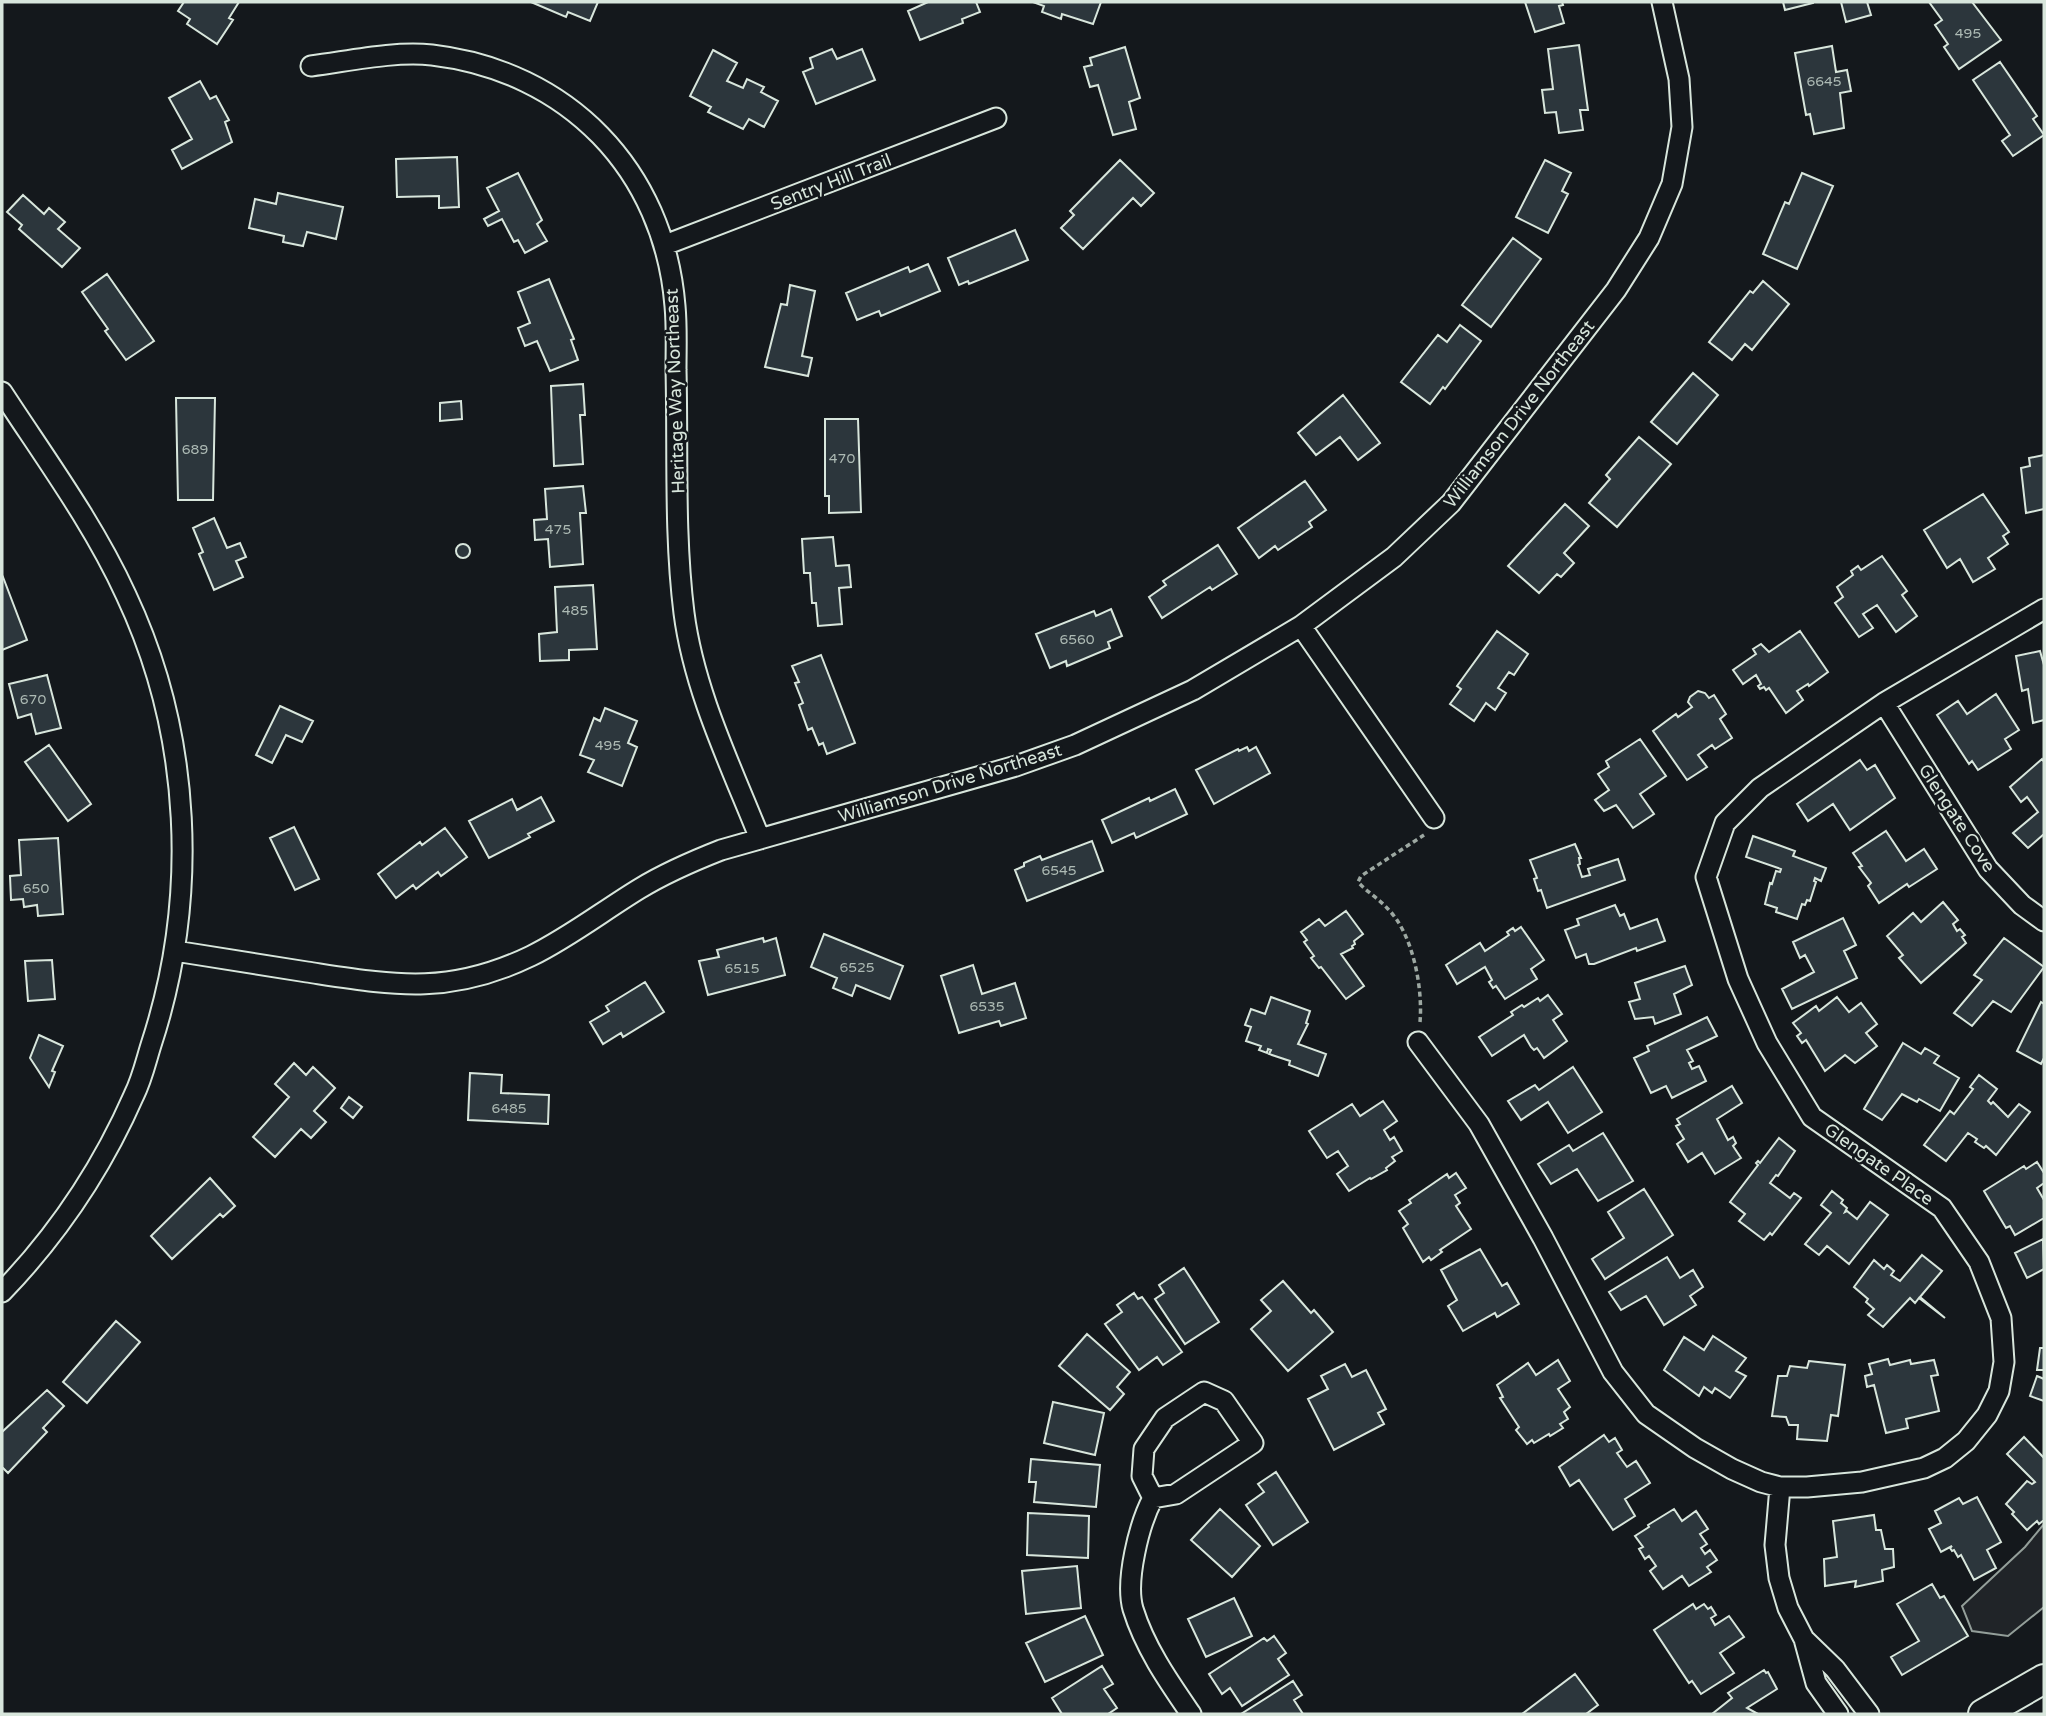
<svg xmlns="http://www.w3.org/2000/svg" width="2046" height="1716" font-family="'Varela Round',sans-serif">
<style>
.green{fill:#202428;stroke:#939e99;stroke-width:2}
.building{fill:#2c363c;stroke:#d8e6dc;stroke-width:2}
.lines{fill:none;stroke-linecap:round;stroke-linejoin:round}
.street-casing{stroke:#d8e6dc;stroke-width:23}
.secondary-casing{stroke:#d8e6dc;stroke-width:32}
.path{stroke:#9da8a2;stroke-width:3.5;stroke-dasharray:5 3.5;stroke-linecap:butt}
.street{stroke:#14181c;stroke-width:19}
.secondary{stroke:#14181c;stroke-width:28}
.labels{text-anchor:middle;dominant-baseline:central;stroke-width:5;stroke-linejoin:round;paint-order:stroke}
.number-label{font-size:14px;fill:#adbab4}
.street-label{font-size:18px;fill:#d8e6dc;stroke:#14181c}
</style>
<rect width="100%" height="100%" fill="#14181c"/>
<path class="green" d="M2044,1524V1607L2008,1636L1972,1631L1962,1606L2025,1547Z"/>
<path class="building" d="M184,2H239L229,18L233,20L217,44L187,24L190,19L178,11Z
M531,2H598L590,21L568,12L566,17Z
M928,2H976L980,12L962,19L963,23L920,40L908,11Z
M1033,2H1101L1093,24L1062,14L1061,19L1042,12L1044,6Z
M1525,2H1562L1563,5L1559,6L1564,23L1535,32Z
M1783,2H1813V3L1785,10Z
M1841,2H1867L1871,15L1846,22Z
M1929,2H1972L2001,40L1959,69L1944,47L1948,44L1935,25L1942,20Z
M1579,45L1588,110H1580L1583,130L1559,133L1556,112L1545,113L1542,90L1553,89L1548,49Z
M1832,46L1836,72L1847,70L1851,91L1840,93L1844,128L1814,134L1810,114L1806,115L1795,53Z
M1125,47L1140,98L1129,102L1136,129L1113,135L1098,85L1090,87L1084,67L1092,65L1090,58Z
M832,49L837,59L862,49L875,80L816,104L803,72L813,68L810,58Z
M713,50L737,63L727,81L743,88L747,79L764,87L761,92L778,101L764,127L749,119L743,129L708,112L711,107L690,96Z
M2000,62L2037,116L2033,119L2044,135L2013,156L2002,141L2010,135L1973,80Z
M200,81L210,99L216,96L229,120L225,122L232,142L182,169L172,150L192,139L169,98Z
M457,157L459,207L439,208V196L397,197L396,159Z
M1120,160L1154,193L1141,206L1133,198L1083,249L1061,228L1074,215L1070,211Z
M1545,160L1571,173L1562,191L1568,194L1548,233L1516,217Z
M518,173L542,220L537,224L547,241L525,253L518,240L514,242L502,219L488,226L484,219L499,211L487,188Z
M1802,173L1833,186L1797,269L1763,254L1785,202L1789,204Z
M278,193L343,207L336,239L307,232L303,246L283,242L284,236L249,228L255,199L276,204Z
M23,195L44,214L49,208L65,222L58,229L80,248L62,267L19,229L22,225L7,212Z
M1015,230L1028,260L969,284L968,281L959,285L948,258Z
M1513,238L1541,259L1491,327L1462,305Z
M928,264L940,291L881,316L879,311L857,320L846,293L908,267L910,272Z
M107,274L154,341L126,360L105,331L108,329L82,292Z
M549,279L574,339L571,340L578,360L550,371L537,341L525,346L518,328L530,323L518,292Z
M1763,281L1789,304L1752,350L1745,344L1732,360L1709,342L1750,291L1753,293Z
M790,285L815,291L802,356L812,358L808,376L765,367L781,304L787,305Z
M1460,325L1481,341L1445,389L1443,387L1430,404L1401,382L1438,335L1447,342Z
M1693,373L1718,395L1677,444L1651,422Z
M583,384L585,415H580L583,464L554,466L551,386Z
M1343,395L1380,443L1358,460L1340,437L1316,455L1298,433Z
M176,398H215L213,500H178Z
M461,401L462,419L440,421V403Z
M825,419H858L861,512L829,513V496H825Z
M1639,437L1671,464L1617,527L1589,503L1610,479L1606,475Z
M2044,455V509L2026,513L2021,468L2030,466L2029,458Z
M1305,481L1326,510L1309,522L1312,527L1278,550L1275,546L1259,558L1238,528Z
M583,486L586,513H580L583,564L550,567L548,539L535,540L534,520L547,519L545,489Z
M1983,494L2009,532L2003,536L2008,544L1988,558L1995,569L1973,582L1960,559L1947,568L1924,530Z
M1565,504L1589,526L1564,553L1574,563L1561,577L1557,574L1539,593L1508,566Z
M214,518L227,548L240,543L246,557L236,561L243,577L214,590L199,554L203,552L193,528Z
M833,537L836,566L849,565L851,587L839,588L842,624L818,626L816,603H812L810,573H804L802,539Z
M456 551a7 7 0 1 1 14 0a7 7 0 1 1-14 0Z
M1218,545L1237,574L1212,590L1210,587L1162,618L1149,597L1166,585L1163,581Z
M1882,556L1907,591L1902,595L1917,616L1896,632L1877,605L1863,614L1873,628L1859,637L1835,603L1843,597L1837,587L1853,575L1851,571L1858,566L1861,570Z
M3,577L27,640L2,650V578Z
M593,585L597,649L569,650V660L540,661L539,634L557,632L555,587Z
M1111,609L1122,636L1108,642L1110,648L1067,666L1066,661L1050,668L1036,634L1094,611L1096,616Z
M1497,631L1528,654L1514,675L1509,672L1498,688L1506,693L1495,710L1486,703L1474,721L1450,704L1461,689L1457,686Z
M1800,631L1828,672L1809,686L1808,684L1797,691L1803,700L1786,713L1769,688L1766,690L1764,687L1760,689L1758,686L1761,684L1756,675L1743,684L1733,670L1756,654L1753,649L1761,644L1769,652Z
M2040,651L2044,665V720L2033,723L2028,689L2022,691L2016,656Z
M821,655L855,743L827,754L823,743L819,745L812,728L808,730L799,705L803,703L795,683L799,682L792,666Z
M47,675L61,728L36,734L31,714L18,718L9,684Z
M1698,691L1705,693L1709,698L1714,695L1726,714L1720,719L1732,738L1715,749L1712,745L1698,755L1707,767L1687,780L1653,731L1676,714L1678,717L1692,707L1688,702L1690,697Z
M1996,694L2019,730L2005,739L2011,749L1978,770L1972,761L1969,764L1937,715L1958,701L1967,714Z
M280,706L313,721L302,742L286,735L272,763L256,755Z
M605,708L637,721L628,743L637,747L622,786L588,772L594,760L580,755L594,718L600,721Z
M1640,739L1666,776L1640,794L1654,814L1633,828L1616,805L1604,811L1595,800L1609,790L1598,774L1609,767L1606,761Z
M49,745L91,804L68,821L25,762Z
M1247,747L1249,751L1256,747L1270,773L1214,804L1196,770L1238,749L1239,751Z
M2042,759L2044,762V834L2028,848L2013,833L2038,812L2027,797L2021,802L2010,787Z
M1860,760L1867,770L1875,765L1895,798L1850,830L1833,804L1808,821L1797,804Z
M1175,789L1187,814L1136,838L1134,833L1112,843L1102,820L1149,798L1150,801Z
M541,797L554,821L528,834L530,837L489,858L469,821L512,799L517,810Z
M294,827L319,879L295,890L270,838Z
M445,828L467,857L441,876L438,872L416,889L413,885L396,898L378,874L420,842L422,845Z
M1886,831L1906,861L1924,849L1937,869L1909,887L1907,884L1879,903L1868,886L1871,883L1859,867L1862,866L1853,853Z
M1753,836L1795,851L1793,856L1826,868L1821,881L1815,878L1814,881L1816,882L1810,901L1807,900L1805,905L1802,904L1797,919L1776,912L1777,908L1765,904L1770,883L1772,884L1776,871L1780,872L1781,869L1746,857Z
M58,838L63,914L38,916L37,905L24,907L23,899L11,900L10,876L21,875L19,840Z
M1092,841L1103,871L1027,901L1015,870L1024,866V863L1040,856L1042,860Z
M1575,844L1581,858H1579L1580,864L1578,865L1582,877L1590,875L1588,869L1618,859L1625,880L1547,908L1541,890L1538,891L1534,879L1537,878L1530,860Z
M1943,902L1958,920L1953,924L1957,931L1960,929L1965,935L1962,937L1966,943L1921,983L1899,958L1903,955L1887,936L1913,913L1921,922Z
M1615,905L1620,916L1624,914L1630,929L1657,919L1665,941L1637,951L1636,948L1594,964H1589L1586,954L1576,958L1565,930L1579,925L1577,919Z
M1346,911L1363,934L1354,941L1355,944L1352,946L1353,948L1341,954L1364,986L1346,999L1321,967L1319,968L1311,958L1314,956L1304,942L1307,940L1301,932L1319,919L1325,926Z
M1843,918L1856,945L1844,951L1857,978L1792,1009L1782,989L1814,972L1805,955L1800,958L1793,942Z
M1521,927L1544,960L1531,969L1537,979L1505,999L1496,986L1493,988L1489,982L1492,980L1485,967L1457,984L1446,965L1480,943L1485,951L1509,935L1507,932L1513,928L1515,931Z
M824,934L903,966L890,999L856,985L852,996L833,988L837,978L811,967Z
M763,938L764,942L776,938L785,975L708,995L699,961L719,957L717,950Z
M2004,938L2044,967L2011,1012L1993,1001L1972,1026L1954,1013L1982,980L1974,975Z
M52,960L55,999L28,1001L25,961Z
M973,965L982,994L1015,983L1026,1018L1001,1026L999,1021L959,1033L941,976Z
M1685,966L1692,985L1674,994L1681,1014L1655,1024L1653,1017L1635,1019L1629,1002L1640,999L1635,983Z
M645,982L664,1012L623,1037L621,1033L603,1044L590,1022L609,1011L606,1006Z
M1548,995L1562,1014L1553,1020L1567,1041L1544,1058L1537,1048L1534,1050L1531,1047L1524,1035L1492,1056L1479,1037L1513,1015L1511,1012L1522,1005L1524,1007L1538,998L1540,1001Z
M1271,997L1310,1011L1306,1023L1308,1024L1298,1044L1326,1054L1318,1076L1289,1065L1290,1061L1269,1054L1271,1050L1268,1049L1267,1053L1259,1050L1261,1046L1246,1041L1251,1027L1245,1025L1251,1009L1265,1014Z
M1837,997L1849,1012L1861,1003L1877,1024L1866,1033L1877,1046L1855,1063L1845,1055L1825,1071L1806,1040L1802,1043L1797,1036L1801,1033L1793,1023L1816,1006L1819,1011Z
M2041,1002L2044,1004V1058L2041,1064L2017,1051Z
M1707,1017L1717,1036L1687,1050L1693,1061L1689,1063L1692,1069L1699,1066L1706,1081L1672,1098L1666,1086L1651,1093L1634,1058L1649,1051L1647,1046Z
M39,1035L63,1046L52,1071L55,1072L49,1087L30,1058Z
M1903,1043L1921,1054L1925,1048L1939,1056L1934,1063L1959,1078L1940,1111L1919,1099L1917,1102L1902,1094L1882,1120L1864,1109Z
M294,1063L306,1075L313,1067L335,1088L314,1111L326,1122L311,1138L301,1129L275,1157L253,1137L289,1097L275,1084Z
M1573,1067L1602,1112L1568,1133L1548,1102L1521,1120L1508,1101L1535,1085L1539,1090Z
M470,1073L502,1075L501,1093L549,1095L548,1124L468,1120Z
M1979,1075L1997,1089L1988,1101L1991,1104L1993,1102L2008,1117L2019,1104L2030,1112L1996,1155L1986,1146L1984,1148L1975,1142L1977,1139L1968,1133L1946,1161L1924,1145L1950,1111L1954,1114L1973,1089L1970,1087Z
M1732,1086L1742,1103L1717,1119L1728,1140L1733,1137L1736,1143L1733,1146L1741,1158L1715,1174L1702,1153L1688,1162L1677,1144L1684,1139L1676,1126L1680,1124L1677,1119Z
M349,1097L362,1107L353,1118L341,1108Z
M1383,1101L1397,1121L1384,1130L1390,1140L1394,1137L1402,1151L1392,1157L1395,1161L1386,1168L1387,1170L1371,1179L1370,1178L1349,1191L1337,1174L1348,1166L1338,1151L1327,1158L1309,1131L1352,1104L1360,1116Z
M1603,1133L1633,1181L1598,1201L1577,1169L1551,1184L1538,1164L1569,1145L1573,1151Z
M1779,1138L1795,1151L1778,1176L1776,1175L1770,1183L1790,1198L1794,1193L1801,1198L1772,1235L1770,1233L1764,1240L1739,1221L1745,1214L1730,1202L1758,1165L1756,1163L1758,1161L1760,1163Z
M2037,1162L2044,1173V1183L2037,1188L2044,1200V1218L2015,1235L2010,1226L2006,1228L1984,1191L2024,1166L2026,1169Z
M1456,1173L1466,1188L1455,1195L1460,1203L1456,1206L1471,1229L1440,1250L1442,1252L1431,1260L1429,1257L1423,1262L1403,1228L1408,1224L1399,1211L1411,1203L1409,1200L1447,1174L1449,1178Z
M210,1178L235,1206L223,1217L220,1214L172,1259L151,1236Z
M1644,1189L1673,1235L1605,1279L1592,1259L1624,1238L1608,1212Z
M1832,1191L1843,1200L1841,1203L1847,1208L1845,1212L1847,1211L1857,1219L1870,1202L1888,1215L1849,1264L1827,1246L1819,1255L1805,1244L1831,1213L1821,1205Z
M2043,1239L2044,1269L2027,1278L2015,1253Z
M1480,1249L1502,1286L1507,1283L1519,1304L1497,1317L1495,1313L1463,1331L1448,1306L1457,1300L1441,1270Z
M1922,1255L1942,1271L1920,1297L1945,1318L1919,1298L1915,1303L1910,1298L1883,1327L1868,1315L1874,1309L1866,1302L1868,1299L1854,1287L1874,1260L1884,1269L1887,1265L1894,1271L1891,1275L1900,1281Z
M1667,1257L1680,1278L1693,1270L1703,1287L1690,1296L1696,1305L1664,1325L1646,1296L1621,1310L1609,1292Z
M1184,1268L1219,1322L1185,1344L1155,1299L1164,1293L1159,1285Z
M1283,1281L1311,1313L1314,1310L1333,1332L1288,1371L1251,1329L1271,1311L1261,1300Z
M1134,1293L1138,1299L1142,1297L1182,1352L1163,1365L1157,1357L1139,1370L1105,1324L1122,1312L1117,1305Z
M116,1321L140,1342L87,1403L63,1382Z
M1087,1334L1130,1372L1117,1387L1124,1394L1110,1410L1059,1366Z
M1713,1336L1746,1358L1736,1371L1746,1376L1730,1398L1715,1388L1712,1393L1704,1387L1699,1396L1664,1370L1684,1337L1704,1350Z
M2040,1348H2044V1370H2037Z
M1888,1359L1890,1365L1910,1360L1911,1364L1934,1360L1938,1375L1931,1376L1939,1411L1906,1419L1908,1428L1886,1433L1874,1385L1867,1387L1865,1376L1872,1374L1869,1364Z
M1558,1360L1570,1381L1558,1389L1570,1407L1564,1412L1568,1419L1560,1424L1563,1428L1550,1436L1549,1434L1534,1443L1532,1440L1527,1444L1516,1430L1519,1427L1500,1398L1503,1397L1497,1385L1528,1363L1536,1375Z
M1809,1361L1845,1365L1838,1416L1831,1415L1827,1441L1797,1439L1798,1425H1789L1786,1417L1772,1416L1778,1376H1787L1790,1366L1807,1368Z
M1345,1364L1352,1377L1366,1370L1386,1409L1378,1413L1384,1424L1334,1450L1308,1399L1328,1389L1321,1376Z
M2037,1376L2044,1379V1401L2030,1396Z
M47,1390L64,1406L43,1428L47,1432L8,1473L2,1467V1432Z
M1053,1402L1104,1413L1095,1455L1044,1443Z
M1604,1435L1609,1442L1615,1438L1622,1450L1617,1453L1627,1467L1636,1461L1650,1483L1625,1499L1635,1516L1613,1530L1579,1480L1570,1486L1559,1467Z
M2024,1437L2044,1458V1520L2039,1524L2037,1521L2027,1530L2012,1514L2014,1512L2006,1504L2027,1481L2032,1484L2035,1482L2007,1454Z
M1031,1459L1100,1465L1096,1507L1034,1502L1036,1482H1029Z
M1276,1472L1308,1522L1273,1545L1246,1505L1264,1492L1258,1484Z
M1977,1497L2001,1542L1987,1550L1996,1568L1974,1580L1961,1555L1958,1557L1954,1550L1952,1551L1950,1548L1952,1546L1941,1552L1929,1529L1941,1523L1935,1511L1959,1498L1963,1504Z
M1220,1509L1260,1546L1232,1577L1191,1540Z
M1674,1509L1682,1521L1696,1511L1708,1529L1700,1534L1707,1544L1701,1548L1705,1554L1710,1550L1717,1560L1707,1567L1711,1572L1689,1586L1682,1576L1663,1589L1650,1571L1656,1566L1649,1556L1645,1559L1639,1549L1643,1547L1635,1536L1649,1527L1648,1525Z
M1028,1513L1089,1516L1088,1558L1027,1555Z
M1874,1515L1876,1530H1881L1885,1549H1893L1894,1567L1882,1570L1883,1581L1855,1587L1856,1581L1825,1586L1824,1559L1837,1557L1833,1521Z
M1077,1566L1081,1608L1026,1614L1022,1571Z
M1932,1584L1940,1598L1944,1596L1968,1636L1902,1675L1891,1657L1919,1641L1897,1604Z
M1234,1598L1252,1636L1206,1657L1188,1619Z
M1693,1604L1696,1609L1704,1604L1708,1609L1711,1607L1716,1615L1711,1618L1715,1625L1729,1616L1744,1637L1720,1653L1734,1673L1701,1694L1692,1681L1689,1683L1654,1630Z
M1085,1616L1103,1655L1045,1682L1026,1643Z
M1274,1636L1286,1653L1278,1659L1289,1675L1242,1706L1230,1688L1222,1694L1209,1674L1264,1638L1267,1641Z
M1102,1666L1113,1684L1104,1689L1117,1708L1108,1714H1062L1052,1698Z
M1764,1670L1766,1673L1768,1672L1777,1689L1747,1708L1758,1714H1712L1732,1698L1728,1693Z
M1575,1674L1598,1705L1586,1714H1522Z
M1293,1681L1302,1695L1294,1700L1303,1714H1241Z"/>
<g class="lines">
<g class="street-casing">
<path id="street" d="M311,66C350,61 393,51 432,55C568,71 664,170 675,306C677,327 676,349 676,370C678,451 674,533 684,613C694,691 731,766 760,839
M665,245L996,118
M2,392C45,458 93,523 126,595C192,735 199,899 151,1045C146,1061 142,1079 134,1095C102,1168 57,1235 2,1292
M1301,626L1434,818
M1884,703L1988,869L2022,905L2044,921
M175,951C219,958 263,965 307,972C393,985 448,996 531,956C568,938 603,911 639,889C665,873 693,861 721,850L1016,766L1075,745L1193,690L1301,626L1394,557L1451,503L1616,290L1649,238L1672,184L1682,127L1679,79L1662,2
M1418,1042L1479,1124L1543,1238L1613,1372L1646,1414L1695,1448L1732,1469L1761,1482L1780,1487H1807L1862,1482L1924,1468L1945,1458L1966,1441L1987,1415L1999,1391L2004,1362L2001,1318L1979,1262L1942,1208L1812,1117L1767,1043L1738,979L1706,877L1725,823L1760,788L1884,703L2044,609
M1780,1487L1775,1545L1779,1578L1788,1608L1804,1639L1816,1683L1838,1714
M1153,1498L1176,1494L1253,1443L1224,1401L1204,1392L1165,1418L1144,1449L1142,1476L1153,1498C1139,1524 1125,1581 1133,1609C1145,1648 1169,1682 1191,1714
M1804,1639L1835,1669L1869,1714"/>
</g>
<g class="secondary-casing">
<path id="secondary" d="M1983,1714L2044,1679"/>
</g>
<path class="path" d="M1420,1022C1423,988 1413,933 1387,908C1378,898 1367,892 1358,882L1361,876L1424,835"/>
<use href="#street" class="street"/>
<use href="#secondary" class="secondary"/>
</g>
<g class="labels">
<g class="number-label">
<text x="1968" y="33">495</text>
<text x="1824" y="81">6645</text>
<text x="195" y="449">689</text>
<text x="842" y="458">470</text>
<text x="558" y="529">475</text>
<text x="575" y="610">485</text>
<text x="1077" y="639">6560</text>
<text x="33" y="699">670</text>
<text x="608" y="745">495</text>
<text x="1059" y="870">6545</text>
<text x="36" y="888">650</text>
<text x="857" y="967">6525</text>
<text x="742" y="968">6515</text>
<text x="987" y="1006">6535</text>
<text x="509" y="1108">6485</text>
</g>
<g class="street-label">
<text transform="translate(831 182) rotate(-21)">Sentry Hill Trail</text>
<text transform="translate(675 391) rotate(-92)">Heritage Way Northeast</text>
<text transform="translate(1519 414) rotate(-52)">Williamson Drive Northeast</text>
<text transform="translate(950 783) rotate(-17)">Williamson Drive Northeast</text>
<text transform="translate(1957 818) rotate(57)">Glengate Cove</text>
<text transform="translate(1879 1164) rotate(35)">Glengate Place</text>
</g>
</g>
<rect width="2046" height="1716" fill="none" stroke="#d8e6dc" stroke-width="7"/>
</svg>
